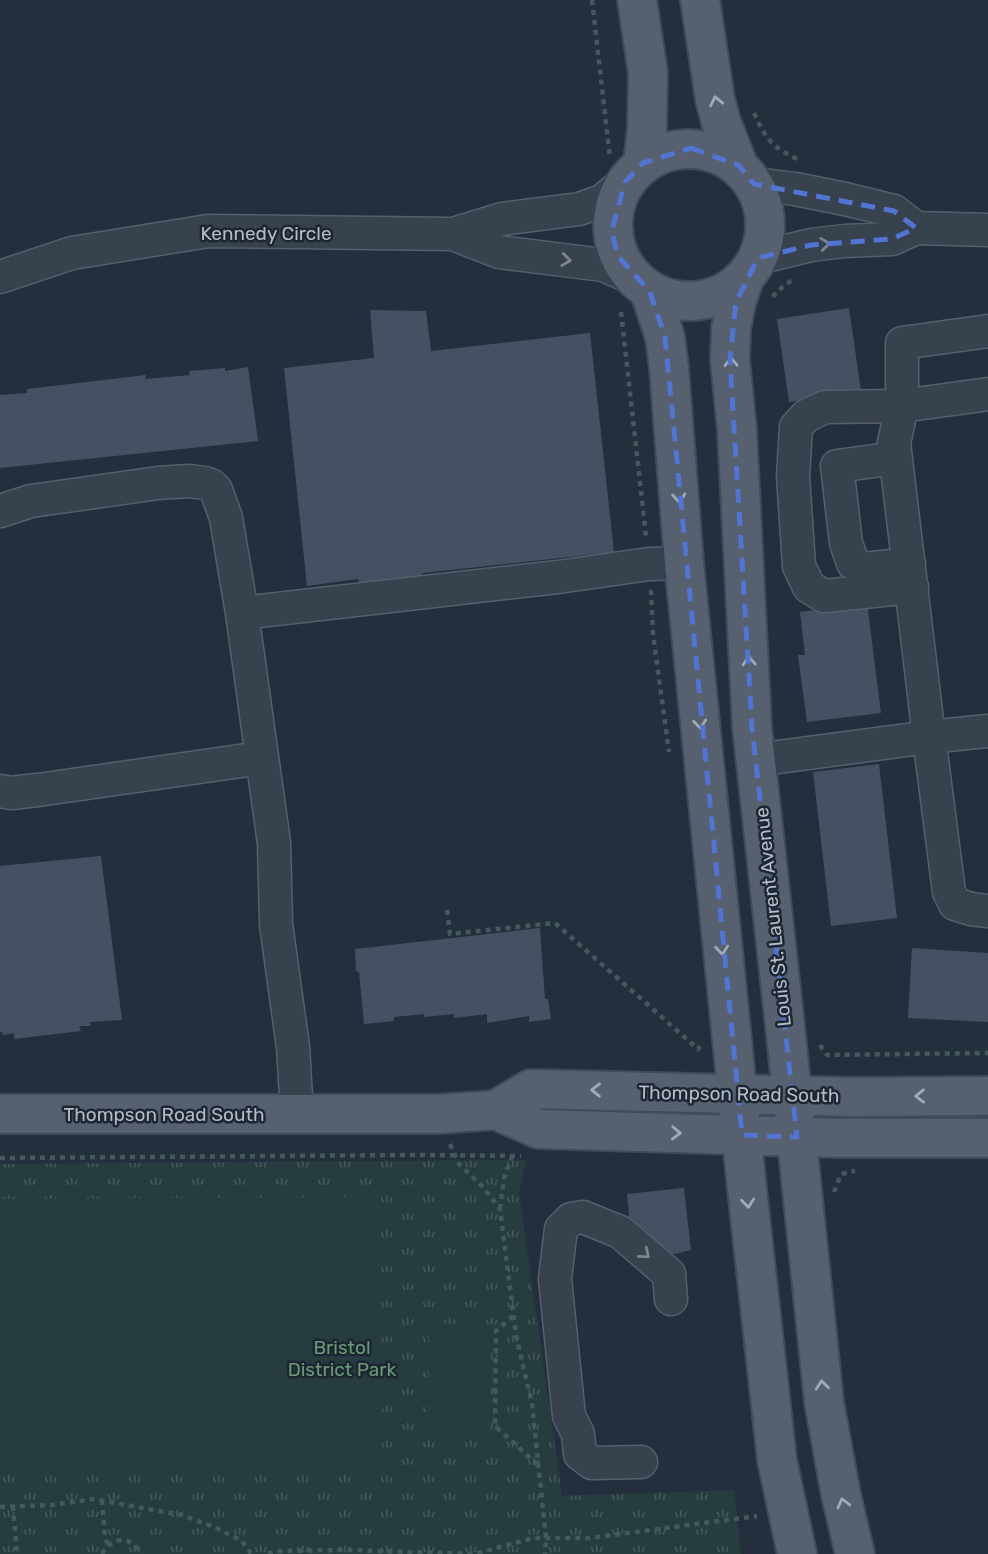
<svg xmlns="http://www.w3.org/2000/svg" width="988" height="1554" font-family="Rubik,sans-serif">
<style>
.grass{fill:url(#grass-tufts)}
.pitch{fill:#263c3f}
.building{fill:#455162}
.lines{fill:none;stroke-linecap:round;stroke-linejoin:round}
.minor-casing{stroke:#565f6c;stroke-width:35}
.major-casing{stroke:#414a57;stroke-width:42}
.path{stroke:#44595c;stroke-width:4.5;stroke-dasharray:5 5;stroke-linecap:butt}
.minor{stroke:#38414e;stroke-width:32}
.major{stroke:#56606e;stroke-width:38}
.oneway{stroke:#a1aab7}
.oneway2{stroke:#7c8592}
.marked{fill:none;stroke:#5274d3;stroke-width:5;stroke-dasharray:14 9;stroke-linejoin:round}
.labels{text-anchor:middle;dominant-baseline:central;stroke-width:5;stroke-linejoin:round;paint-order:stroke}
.street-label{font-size:19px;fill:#b4bcc9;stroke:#1d2633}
.park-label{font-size:19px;fill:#6b9a76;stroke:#1d2633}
</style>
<defs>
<pattern id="grass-tufts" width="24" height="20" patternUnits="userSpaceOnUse" patternTransform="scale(1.75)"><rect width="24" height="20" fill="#263c3f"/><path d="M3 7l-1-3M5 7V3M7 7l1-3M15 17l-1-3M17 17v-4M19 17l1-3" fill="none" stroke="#435659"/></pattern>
</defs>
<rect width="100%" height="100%" fill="#242f3e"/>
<path class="grass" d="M526,1160L519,1192L562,1496L734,1490L741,1554H0V1164Z"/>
<path class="pitch" d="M381,1197L382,1467L0,1466V1199Z
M429,1324H490L489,1433L428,1432Z"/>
<path class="building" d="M849,308L861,391L789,402L777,319Z
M370,310L426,311L431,351L590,333L614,552L423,573L421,576L365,597L358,579L307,586L284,368L374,358Z
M248,367L258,441L0,468V395L27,393V389L146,375L145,379L190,375L189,371L225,368V371Z
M867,603L881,713L807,722L798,655H805L800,612Z
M879,764L897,918L831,926L813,772Z
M101,856L122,1020L90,1022L91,1026H79L81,1031L14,1039V1033L3,1035L2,1032H0V866Z
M540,928L545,999H548L551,1019L529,1022V1016L487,1023V1014L454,1018V1014L424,1017V1014L394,1017V1021L364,1024L359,972L356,971L355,949Z
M912,948L988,953V1022L908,1018Z
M684,1188L691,1250L657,1258L631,1236L627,1194Z"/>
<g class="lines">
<g class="minor-casing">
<path id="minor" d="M754,184L795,189L845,199L894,211L916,228L892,239L844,241L811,245L758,258
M916,228L988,230
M453,234L499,252L603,265L631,277
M0,277L72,253L208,231L453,234L502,219L579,209L602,201L625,182
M988,394L902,406L894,443L929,737L949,892L955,904L971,909L988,911
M896,458L837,466L846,543L853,563L865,569L909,564
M0,511L31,501L158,483L189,481L205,483L211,485L216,490L226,518L242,613L274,843L276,924L293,1047L297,1114
M912,587L824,596L809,587L799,566L793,476L796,427L806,416L825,407L902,406V343L988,331
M242,613L558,577L649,564L684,563
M756,760L929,737L988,731
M0,791L11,793L38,790L261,758
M641,1462L592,1463L580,1454L578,1434L569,1416L555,1279L561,1229L571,1219L583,1217L620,1232L669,1274L671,1299"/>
</g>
<g class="major-casing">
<path id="major" d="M637,0L648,73L647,129L643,163
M700,0L715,99L721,122L738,165
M613 225a76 76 0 1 1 152 0a76 76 0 1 1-152 0Z
M744,279L736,302L731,329L730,360L737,430L752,727L786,1035L824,1402L841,1495L855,1554
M650,292L665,337L669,368L684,563L747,1189L777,1460L797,1554
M496,1110L539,1129L837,1138H988
M0,1114H438L496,1110L531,1089L855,1097L988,1096"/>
</g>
<path class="path" d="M592,0L610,158
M754,113C767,141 771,146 799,160
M773,297L776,292L792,280
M621,312L646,536
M651,590L653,634L669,752
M447,910L450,934L555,923L698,1049L700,1046
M820,1045L827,1055L988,1053
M450,1144L459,1164L482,1186L500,1209L516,1335L532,1404L546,1538L545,1554
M0,1158L416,1155L521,1156
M834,1192L841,1174L855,1171
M500,1209L504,1178L513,1154
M513,1316L496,1331L495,1426L538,1465
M102,1500L105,1538L108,1545
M13,1506L17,1554
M0,1507L51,1505L94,1499L132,1506L182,1515L214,1527L242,1541L251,1554
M102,1554C112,1536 131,1535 141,1554
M268,1554L277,1551L346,1550L475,1554L533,1538H590L757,1516"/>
<use href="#minor" class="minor"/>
<use href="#major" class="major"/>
</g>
<defs><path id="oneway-chevron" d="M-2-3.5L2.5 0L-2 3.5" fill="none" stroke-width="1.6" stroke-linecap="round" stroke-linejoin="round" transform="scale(1.75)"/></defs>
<g class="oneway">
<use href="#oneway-chevron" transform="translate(716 101) rotate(-102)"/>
<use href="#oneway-chevron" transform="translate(731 362) rotate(-92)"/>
<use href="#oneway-chevron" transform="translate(679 498) rotate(85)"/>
<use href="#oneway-chevron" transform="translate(749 661) rotate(-93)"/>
<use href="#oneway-chevron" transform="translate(700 724) rotate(84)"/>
<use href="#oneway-chevron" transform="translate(722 950) rotate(84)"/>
<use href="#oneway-chevron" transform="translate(596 1090) rotate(-179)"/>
<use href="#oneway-chevron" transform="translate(920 1096) rotate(179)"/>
<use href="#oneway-chevron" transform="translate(676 1133) rotate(2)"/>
<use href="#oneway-chevron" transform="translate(748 1203) rotate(84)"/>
<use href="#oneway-chevron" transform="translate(822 1385) rotate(-96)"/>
<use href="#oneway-chevron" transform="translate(843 1503) rotate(-104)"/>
</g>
<g class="oneway2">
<use href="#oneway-chevron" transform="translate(825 244) rotate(-7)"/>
<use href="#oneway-chevron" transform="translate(566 260) rotate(7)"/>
<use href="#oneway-chevron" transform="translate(645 1254) rotate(40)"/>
</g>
<path class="marked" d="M691,148L738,165L754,184L894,211L916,228L892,239L811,245L758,258L736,302L730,360L752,727L797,1137L742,1135L665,337L650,292L617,255L612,230L625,182L643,163Z"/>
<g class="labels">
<g class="street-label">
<text x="266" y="233">Kennedy Circle</text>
<text transform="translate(773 917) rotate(-96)">Louis St. Laurent Avenue</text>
<text transform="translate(739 1094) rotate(1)">Thompson Road South</text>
<text x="164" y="1114">Thompson Road South</text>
</g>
<g class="park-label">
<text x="342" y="1347">Bristol<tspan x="342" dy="22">District Park</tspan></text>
</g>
</g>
</svg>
